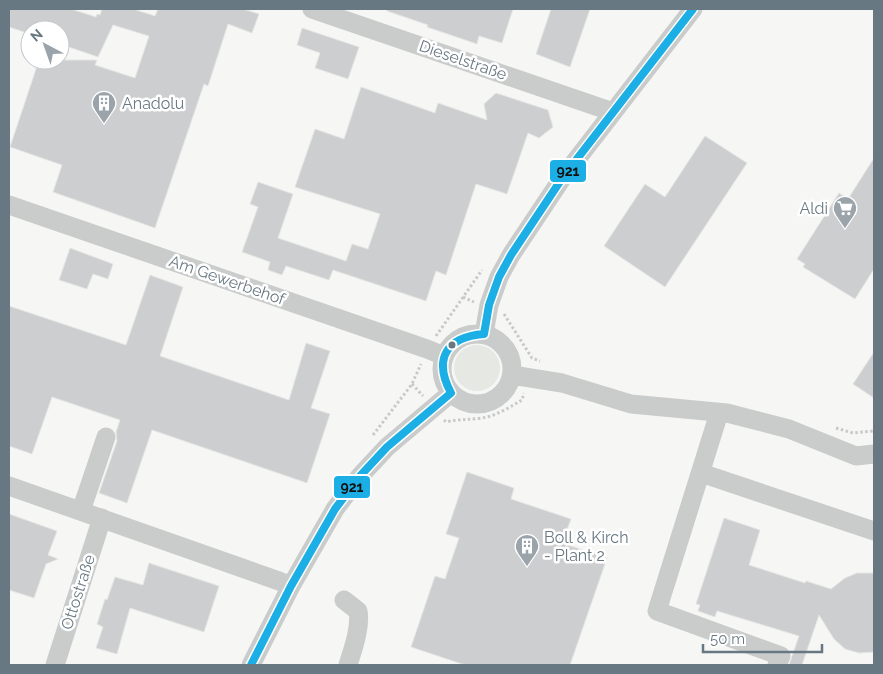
<svg xmlns="http://www.w3.org/2000/svg" width="883" height="674" font-family="Raleway,sans-serif">
<style>
.green{fill:#e6e8e3}
.building{fill:#cdcecf;stroke:#e5e5e4}
.lines{fill:none;stroke-linecap:round;stroke-linejoin:round}
.path{stroke:#c8c9ca;stroke-width:3;stroke-dasharray:2.5 2.5;stroke-linecap:butt}
.minor{stroke:#cacccc;stroke-width:19}
.bus-1-casing{stroke:#fff;stroke-width:11}
.bus-1{stroke:#1cafe6;stroke-width:8}
.bus-dot{fill:#687882;stroke:#fff;stroke-width:2}
.labels{text-anchor:middle;dominant-baseline:central;stroke-width:5;stroke-linejoin:round;paint-order:stroke}
.street-label{font-size:16px;fill:#687882;stroke:#fff}
.poi-label{font-size:16px;fill:#687882;stroke:#fff;text-anchor:start}
.line-badge{stroke:#fff;stroke-width:2}
.pale-badge-label{font-size:14px;text-anchor:middle;font-weight:bold;fill:#111}
</style>
<rect width="100%" height="100%" fill="#f6f6f5"/>
<path class="green" d="M454 368a23 23 0 1 1 46 0a23 23 0 1 1-46 0Z"/>
<path class="building" d="M9,9H71L96,17L97,14L100,15L102,9H133L155,16L158,9H243L259,14L252,33L228,24L208,86L204,84L155,228L53,192L62,165L10,147L39,60H97L95,65L135,78L149,36L113,25L98,57L60,44V30H30V34L9,27Z
M387,9H513L502,43L479,36L477,44L427,27L428,25L387,11Z
M551,9H590L570,67L536,54Z
M302,28L359,47L348,79L315,68L320,53L297,45Z
M361,87L435,113L438,103L487,120L484,104L496,93L548,110L553,127L539,138L528,133L507,194L476,184L446,275L436,271L426,301L333,270L329,280L286,266L282,275L268,270L270,262L242,252L258,207L250,204L258,182L293,194L278,238L346,261L352,244L368,249L380,214L295,187L315,129L344,139Z
M705,136L747,163L665,287L604,246L645,184L665,197Z
M874,158V269L855,299L803,267L805,264L797,259L839,193L848,199Z
M70,248L113,264L108,279L93,274L87,289L59,280Z
M150,275L183,287L160,356L289,400L306,343L330,351L311,408L330,414L307,483L152,430L127,503L99,493L117,441L116,432L120,420L52,397L32,454L9,446V306L126,345Z
M874,352V398L853,384Z
M467,472L514,488L511,499L571,519L562,543L607,558L570,665H465L411,647L435,576L445,579L459,538L446,534Z
M9,514L57,531L48,555L58,559L46,564L34,598L9,590Z
M724,518L760,530L749,565L805,583L806,581L831,589L845,578L857,573H874V652L859,653L845,649L834,639L819,615L802,665H789L799,636L717,611L715,617L698,611L700,605L696,604Z
M149,563L219,586L204,632L130,608L117,654L96,648L103,627L97,624L105,599L107,600L115,577L143,585Z"/>
<g class="lines">
<path class="path" d="M463,297L474,302
M504,314L532,358L540,361
M436,336L482,270
M412,384L423,396
M444,420L446,422C458,419 469,420 482,418C496,416 510,407 522,400L524,393
M836,428L853,433L874,431
M373,435L412,384L421,364"/>
<path class="minor" d="M312,9L613,112
M9,205L427,349L444,356
M442 369a35 35 0 1 1 70 0a35 35 0 1 1-70 0Z
M484,334L489,305L499,277L511,255L563,177L693,9
M512,375L562,383L631,404L727,413L789,429L856,456L874,454
M719,413L657,611L781,656L777,665
M701,473L874,531
M9,486L279,581L291,586
M81,511L106,437
M344,600L358,611C361,627 353,649 348,665
M55,665L102,518
M251,665L291,586L335,509L360,476L387,447L451,393"/>
<g class="bus-1-casing">
<path id="bus-1" d="M251,665L291,586L335,509L360,476L387,447L451,393C433,359 446,337 484,334L489,305L499,277L511,255L563,177L693,9"/>
</g>
<use href="#bus-1" class="bus-1"/>
</g>
<defs>
<g id="building-pin" transform="scale(1.25)"><path d="M0 17L-7.5 6A9.5 9.5 0 1 1 7.5 6Z" fill="#9aa4aa" stroke="#fff"/><path d="M-4-6H4V6H1V3H-1V6H-4ZM-2.5-4.3h1.7v1.8h-1.7ZM.8-4.3h1.7v1.8H.8ZM-2.5-1h1.7V.8h-1.7ZM.8-1h1.7V.8H.8Z" fill="#fff"/></g>
<g id="supermarket-pin" transform="scale(1.25)"><path d="M0 17L-7.5 6A9.5 9.5 0 1 1 7.5 6Z" fill="#9aa4aa" stroke="#fff"/><path d="M-6-5.5h2.5l.6 2H6L4.5 2H-2.5L-4.4-4H-6ZM-1.5 3.2a1.3 1.3 0 1 0 .1 0ZM3 3.2a1.3 1.3 0 1 0 .1 0Z" fill="#fff"/></g>
</defs>
<g fill-rule="evenodd">
<use href="#building-pin" x="104" y="103"/>
<use href="#supermarket-pin" x="845" y="208"/>
<use href="#building-pin" x="527" y="546"/>
</g>
<circle class="bus-dot" cx="452" cy="345" r="4.5"/>
<g class="labels">
<g class="street-label">
<text transform="translate(463 60) rotate(19)">Dieselstraße</text>
<text transform="translate(227 280) rotate(19)">Am Gewerbehof</text>
<text transform="translate(78 592) rotate(-72)">Ottostraße</text>
</g>
<g class="poi-label">
<text x="122" y="103">Anadolu</text>
<text x="828" y="208" text-anchor="end">Aldi</text>
<text x="544" y="537">Boll &amp; Kirch<tspan x="544" dy="18">- Plant 2</tspan></text>
</g>
</g>
<g class="line-badge">
<rect x="549" y="159" width="38" height="24" rx="5" fill="#1cafe6"/>
<rect x="333" y="475" width="38" height="24" rx="5" fill="#1cafe6"/>
</g>
<g class="pale-badge-label">
<text x="568" y="176">921</text>
<text x="352" y="492">921</text>
</g>
<rect width="883" height="674" fill="none" stroke="#687882" stroke-width="20"/>
<g transform="translate(45 45) rotate(319)"><circle r="24" fill="#ffffff" stroke="#c3c9cd"/>
<path d="M0-4L9 19L0 12L-9 19Z" fill="#9aa4aa"/>
<text y="-8" font-size="14" font-weight="bold" text-anchor="middle" fill="#687882">N</text>
</g>
<path d="M703 644v8h119v-8" fill="none" stroke="#687882" stroke-width="2.5"/>
<text x="710" y="644" font-size="15" fill="#687882" stroke="#ffffff" stroke-width="4" paint-order="stroke">50 m</text>
</svg>
